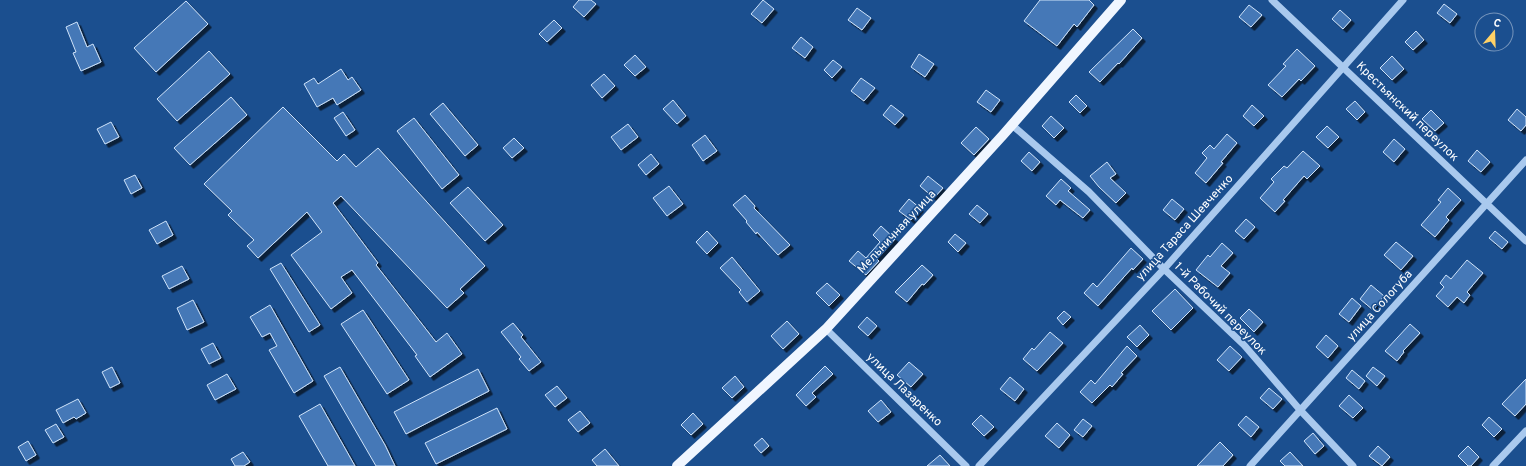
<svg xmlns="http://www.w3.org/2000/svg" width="1526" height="466" font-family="Overpass,sans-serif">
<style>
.building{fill:#4478b7;stroke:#cfe3fa;filter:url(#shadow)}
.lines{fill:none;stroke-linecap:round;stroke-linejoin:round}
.minor{stroke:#a9c9ee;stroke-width:7}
.major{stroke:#f0f6ff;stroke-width:10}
.labels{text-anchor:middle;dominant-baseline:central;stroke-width:3;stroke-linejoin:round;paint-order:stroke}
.street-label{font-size:12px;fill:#fff;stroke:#1b4f8f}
</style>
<defs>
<filter id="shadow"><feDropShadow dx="3.5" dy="3.5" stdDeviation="0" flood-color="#0009"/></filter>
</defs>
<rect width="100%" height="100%" fill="#1b4f8f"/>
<path class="building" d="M579,0H591L596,4L584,17L573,7Z
M763,0L774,9L762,23L751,14Z
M1040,0H1089L1094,5L1077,27L1074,24L1057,46L1024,21Z
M186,1L208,24L156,72L134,48Z
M1444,4L1457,14L1450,23L1437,13Z
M1249,5L1262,15L1251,27L1239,17Z
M857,8L871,18L862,30L848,20Z
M1340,10L1351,20L1343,29L1332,19Z
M554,20L562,28L547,42L539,34Z
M77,22L87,47L93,44L101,62L81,71L73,53L76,52L66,27Z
M1133,29L1142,38L1119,64L1118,63L1100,82L1089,72Z
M1416,31L1424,40L1413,50L1405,42Z
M801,37L813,47L805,58L792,48Z
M1297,49L1315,66L1301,81L1299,79L1282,97L1268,85L1286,66L1283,64Z
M209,51L230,74L177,121L157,99Z
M919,54L934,64L925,77L911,67Z
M635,55L646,67L635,76L624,65Z
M1392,56L1404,69L1392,80L1380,68Z
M833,60L842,67L832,78L824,70Z
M341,69L348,80L352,77L361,90L337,105L333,98L317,107L304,84L314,78L318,84Z
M604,74L615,86L602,98L591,85Z
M861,78L875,88L864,101L851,91Z
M986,90L1000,100L991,112L977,102Z
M1076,95L1087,106L1080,113L1069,102Z
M231,97L247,115L190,165L174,148Z
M673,100L686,116L677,124L663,109Z
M1355,101L1365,112L1357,120L1346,109Z
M443,103L478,145L465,156L430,114Z
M891,105L904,115L895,125L883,115Z
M1252,105L1264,116L1254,126L1243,116Z
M283,107L337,161L344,154L356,167L378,148L485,266L460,289L464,293L447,308L341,196L333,203L378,263L376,265L436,342L447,333L462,354L430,377L415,356L417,355L352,270L341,277L352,293L331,309L291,255L322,232L307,212L258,258L247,246L254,240L228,215L232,211L204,184Z
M1517,109L1526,117V125L1521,131L1508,120Z
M1431,110L1444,123L1435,131L1422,119Z
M343,112L355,130L346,136L334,118Z
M1051,116L1064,128L1054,138L1042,126Z
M414,118L459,175L442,189L397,131Z
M111,122L119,137L105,144L97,129Z
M628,124L638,137L621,150L611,137Z
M1327,126L1339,137L1328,148L1316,137Z
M976,127L989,139L974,155L961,143Z
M1227,134L1237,143L1221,162L1223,163L1206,183L1195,173L1207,158L1202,153L1210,145L1214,149Z
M705,135L717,151L703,161L692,145Z
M514,138L524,148L512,158L503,148Z
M1394,139L1405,149L1394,162L1383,152Z
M1477,150L1490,162L1481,172L1468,161Z
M1303,151L1320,166L1307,179L1304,176L1283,200L1285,201L1275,212L1260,198L1274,182L1271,179L1284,166L1287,168Z
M1029,152L1040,162L1032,171L1021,161Z
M651,154L659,164L646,175L638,165Z
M1107,162L1116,174L1110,178L1126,193L1116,203L1099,187L1090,176Z
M135,175L142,188L131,194L124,180Z
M928,176L943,188L934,198L920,186Z
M1061,179L1071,188L1068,191L1090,210L1083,218L1060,200L1056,205L1046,196Z
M669,186L683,204L667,216L653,198Z
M468,187L503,225L485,241L450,203Z
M1448,188L1461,200L1446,217L1449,220L1435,237L1421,225L1441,202L1438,200Z
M745,195L755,206L754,208L790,245L778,255L757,232L756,234L746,222L747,221L733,205Z
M909,199L920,208L911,220L899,211Z
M1172,199L1184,209L1175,220L1163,210Z
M977,205L988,214L980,223L969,214Z
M1246,219L1255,227L1244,239L1235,231Z
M166,221L173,235L157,244L149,230Z
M881,226L895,239L877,259L879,261L866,275L849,261L858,251L866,258L880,242L873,235Z
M707,231L718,243L707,254L696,242Z
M1495,231L1508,242L1502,249L1489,238Z
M955,234L966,243L958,252L948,242Z
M1396,242L1413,256L1401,270L1384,255Z
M1222,243L1233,253L1221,266L1230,273L1218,287L1196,270L1208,255L1210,257Z
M1131,248L1143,259L1133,270L1132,268L1098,306L1084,293L1093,283L1097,287Z
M732,257L760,291L747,302L739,292L741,290L720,268Z
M1467,260L1483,273L1467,292L1470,295L1464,303L1457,297L1448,307L1436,296L1444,287L1440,283L1446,275L1451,279Z
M281,263L320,325L309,332L270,269Z
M922,265L933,275L924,285L922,284L907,302L895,292Z
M182,266L189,279L169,289L162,276Z
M827,283L840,295L829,306L816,293Z
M1371,285L1384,296L1373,310L1360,299Z
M1175,289L1193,308L1171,330L1152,311Z
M1352,298L1361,306L1349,322L1339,314Z
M193,300L204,322L187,330L177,308Z
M270,305L313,381L294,393L269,350L277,346L270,333L262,337L250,317Z
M1249,309L1263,322L1254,332L1240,318Z
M363,310L409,380L387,394L341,324Z
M1064,311L1071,317L1063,325L1057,318Z
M867,317L877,326L868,336L858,327Z
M787,321L799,334L783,349L771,336Z
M513,323L523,335L521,337L541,362L529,371L519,359L521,357L501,332Z
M1410,324L1420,333L1403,351L1404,352L1397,361L1385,351Z
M1140,325L1149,335L1137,347L1127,337Z
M1050,332L1063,343L1037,371L1023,359L1032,348L1034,350Z
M1326,335L1338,346L1328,358L1316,347Z
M213,343L221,358L209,364L201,349Z
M1127,346L1137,356L1121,373L1123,374L1112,387L1110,385L1092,403L1080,392L1091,380L1095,384Z
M1230,346L1242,357L1229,371L1217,360Z
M909,362L923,374L911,387L897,375Z
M825,366L833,374L812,393L816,397L806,406L796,395Z
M112,367L120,383L110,388L102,372Z
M340,367L385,445L395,466H376L324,376Z
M1373,367L1385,376L1377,386L1366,376Z
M478,369L489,391L406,434L394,412Z
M1352,370L1365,381L1359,389L1346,378Z
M227,374L236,389L215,400L207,385Z
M735,376L744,387L732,398L722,388Z
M1010,377L1024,389L1015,401L1000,389Z
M1526,379V404L1515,416L1502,404Z
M557,386L567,398L555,407L545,395Z
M1269,388L1282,399L1273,409L1260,398Z
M1349,395L1363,408L1353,418L1339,406Z
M78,399L86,413L76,419L74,417L63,423L56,410Z
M881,400L891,412L878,422L868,411Z
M320,404L355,466H328L299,416Z
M497,408L507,429L436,464L425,443Z
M580,411L590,423L578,432L568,420Z
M693,413L703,424L691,435L681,425Z
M981,415L994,427L984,436L972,424Z
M1246,416L1259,427L1251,437L1238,425Z
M1489,417L1502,429L1494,437L1482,425Z
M1083,419L1092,426L1083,437L1074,430Z
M1057,423L1070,435L1059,448L1045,436Z
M56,424L64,437L53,443L45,430Z
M1313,433L1324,446L1315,454L1304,441Z
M762,438L769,446L761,453L754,445Z
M28,441L36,455L26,461L18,447Z
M1220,442L1233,455L1223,466H1197Z
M1378,446L1390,457L1382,466L1369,456Z
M1468,446L1479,457L1471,466H1468L1458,456Z
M605,449L619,466H597L592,460Z
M243,452L250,462L244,466H235L231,459Z
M1290,452L1303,466H1285L1280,461Z
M940,455L950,466H927Z"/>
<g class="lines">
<path class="minor" d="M1272,0L1526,241
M1012,125L1089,192L1164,269L1244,345L1301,411L1353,466
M826,329L966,466
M979,466L1164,269L1403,0
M1250,466L1526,160
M1493,466L1526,431"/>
<path class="major" d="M677,466L826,329L1003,135L1121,0"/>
</g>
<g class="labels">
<g class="street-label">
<text transform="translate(1407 112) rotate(44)">Крестьянский переулок</text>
<text transform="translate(1185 228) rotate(-48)">улица Тараса Шевченко</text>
<text transform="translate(897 232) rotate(-47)">Мельничная улица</text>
<text transform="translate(1380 306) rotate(-48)">улица Сологуба</text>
<text transform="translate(1220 309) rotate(45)">1-й Рабочий переулок</text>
<text transform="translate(904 390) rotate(44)">улица Лазаренко</text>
</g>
</g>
<g transform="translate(1494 32) rotate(19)"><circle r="19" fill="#1b4f8f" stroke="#7695bc"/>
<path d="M0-3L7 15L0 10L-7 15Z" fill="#ffd166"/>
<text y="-6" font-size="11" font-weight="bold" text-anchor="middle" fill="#ffffff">С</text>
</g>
</svg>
